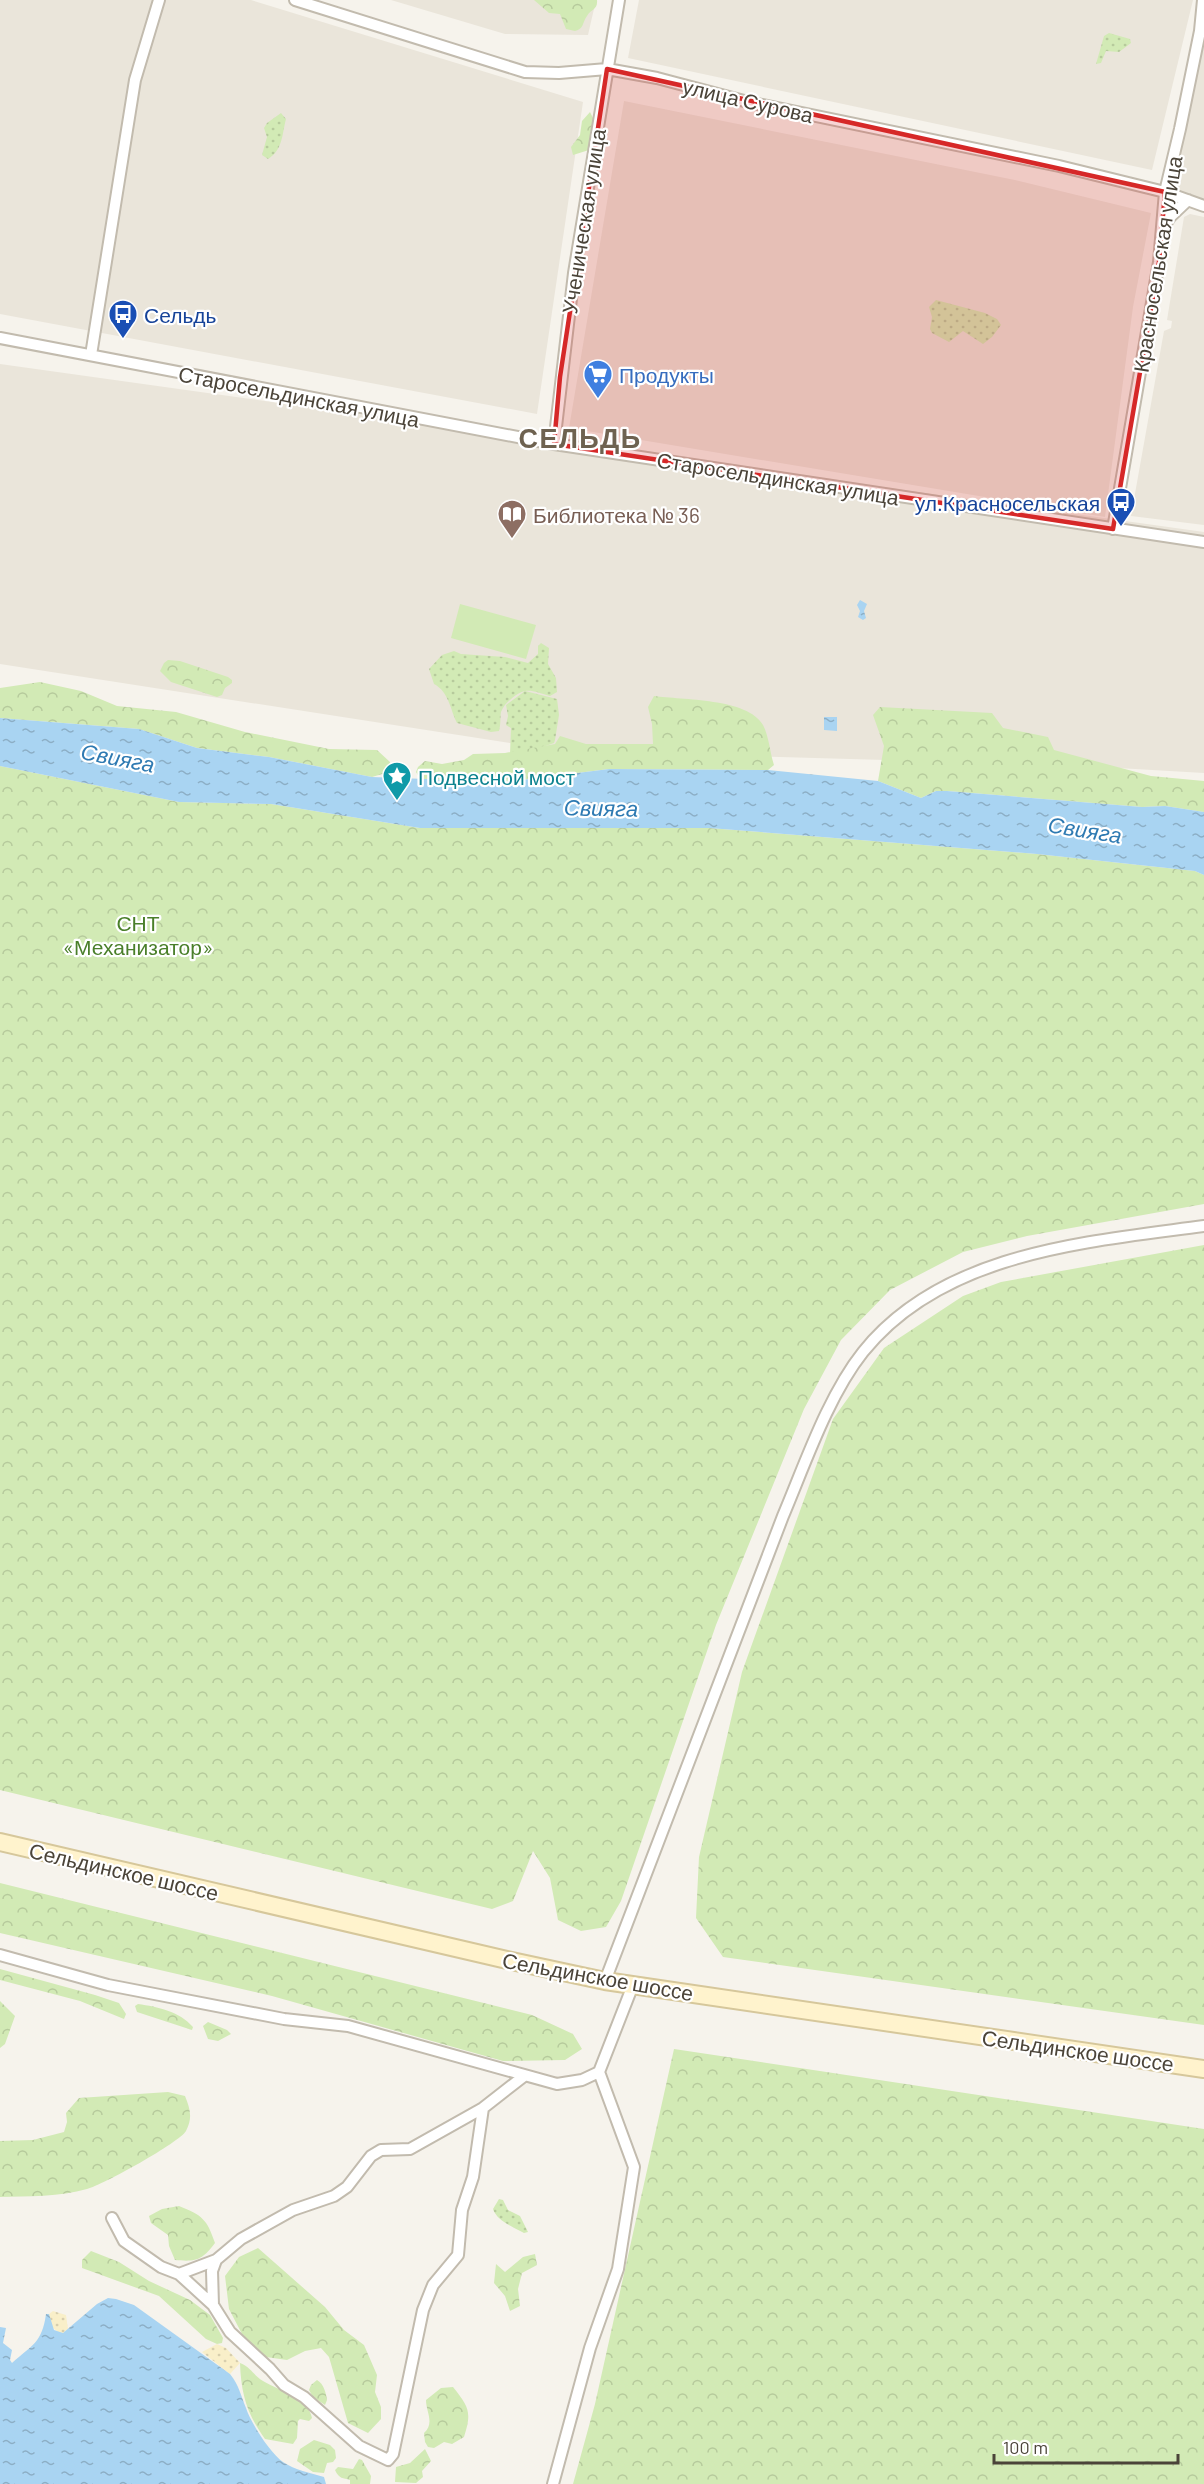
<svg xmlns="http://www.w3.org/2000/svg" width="1204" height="2484" font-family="Barlow,sans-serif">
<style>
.residential{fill:#eae5da}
.grass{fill:url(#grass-dots)}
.forest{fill:url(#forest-crowns)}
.sand{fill:url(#sand-dots)}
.pitch{fill:#d2eab5}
.water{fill:url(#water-ripples)}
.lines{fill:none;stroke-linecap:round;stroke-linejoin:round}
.minor-casing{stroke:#c2bbae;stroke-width:14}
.secondary-casing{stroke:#d6c79b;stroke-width:20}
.minor{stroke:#fff;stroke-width:10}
.secondary{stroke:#fff3cd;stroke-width:16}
.marked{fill:#d62828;fill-opacity:0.2;stroke:#d62828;stroke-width:4.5;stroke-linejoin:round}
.labels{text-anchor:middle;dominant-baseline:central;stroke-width:4.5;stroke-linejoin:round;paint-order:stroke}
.street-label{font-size:21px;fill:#4b4439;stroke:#fff}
.transit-label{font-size:21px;fill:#164399;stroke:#fff;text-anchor:start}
.shop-label{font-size:21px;fill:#366cbe;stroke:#fff;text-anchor:start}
.education-label{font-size:21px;fill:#785e54;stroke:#fff;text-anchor:start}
.culture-label{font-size:21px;fill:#0d838f;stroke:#fff;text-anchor:start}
.park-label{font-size:21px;fill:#4a7f2a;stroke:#fff}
.water-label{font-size:22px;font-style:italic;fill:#2e7ab2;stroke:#fff}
.district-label{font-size:27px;font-weight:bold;letter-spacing:1.5px;fill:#6e6250;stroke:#fff}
</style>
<defs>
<pattern id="grass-dots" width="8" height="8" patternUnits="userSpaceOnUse" patternTransform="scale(1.5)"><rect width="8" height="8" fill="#d2eab5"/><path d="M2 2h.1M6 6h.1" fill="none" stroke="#b6ca9c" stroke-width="1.8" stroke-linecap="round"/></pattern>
<pattern id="forest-crowns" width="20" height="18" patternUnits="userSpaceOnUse" patternTransform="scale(1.5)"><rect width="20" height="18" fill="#d2eab5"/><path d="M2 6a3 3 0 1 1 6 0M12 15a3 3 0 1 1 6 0" fill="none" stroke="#b6ca9c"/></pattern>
<pattern id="sand-dots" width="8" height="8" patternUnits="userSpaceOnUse" patternTransform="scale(1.5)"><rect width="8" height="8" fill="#f9efc9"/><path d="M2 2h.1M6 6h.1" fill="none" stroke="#d7cead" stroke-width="1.8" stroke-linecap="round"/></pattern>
<pattern id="water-ripples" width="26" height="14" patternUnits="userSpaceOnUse" patternTransform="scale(1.5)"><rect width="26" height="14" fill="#a9d4f2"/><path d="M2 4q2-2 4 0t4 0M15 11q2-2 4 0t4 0" fill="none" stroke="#8caec5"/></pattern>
</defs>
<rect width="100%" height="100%" fill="#f6f3ec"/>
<path class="residential" d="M0,0H251L583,102L537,414L0,314Z
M391,0H596L588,35L505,34Z
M639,0H1193L1152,170L628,58Z
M1204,34V199L1179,191L1173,174Z
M624,101L1015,180L1151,213L1133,307L1105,517L569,428Z
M1190,214L1204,217V525L1131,516L1164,331L1171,328L1172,321L1167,320L1184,217Z
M0,364L1204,532V773L1066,765L562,751L0,664Z"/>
<path class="grass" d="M1109,33L1130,39L1131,43L1119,52L1106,51L1101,63L1096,64L1104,36Z
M281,113L286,119C282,134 283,150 268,159L262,155L267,137L264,128L267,123Z
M936,300L985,313L997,319L1001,325L992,337L983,344L963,331L949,342L932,333L930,329L932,317L929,307Z
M541,643L549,648L548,664L556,678L557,692L550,696C531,691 526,686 510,700C506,703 503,707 501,712C500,718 501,724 499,731L491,732L457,723C450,709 449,692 434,684L429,669L442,655L454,651L461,654L505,657L528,663L538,654V646Z
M525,691L557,699L559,715L555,740L554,743L526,753L510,754L511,728L506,725L508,716L506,705Z
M499,2199L503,2200L508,2210L520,2216L528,2232L524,2233C513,2227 497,2221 493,2209Z"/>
<path class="forest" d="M534,0H597C598,10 591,9 587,16C582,23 584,29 575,31L566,29L560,14L549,13Z
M590,112L595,122L589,150L573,155L571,147L580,135L582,121Z
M168,660L180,661L228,677L232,680V683L225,688L222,695L217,697L171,682L160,671L164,663Z
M40,682L81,691L117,706L176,712L245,732L329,749L377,750L390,762L389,772L372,777L269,757L197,748L139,729L0,718V688Z
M654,696C682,700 748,698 763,725C769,736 770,753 774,765L768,770L609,769L506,782L420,779L416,772L418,767L425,761L442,764L464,760L473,754L505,753L555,744L560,736L586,744H653L652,724L648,707Z
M880,707L992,713L1003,728L1048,737L1054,750L1151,776L1204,781V812L1165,806L1142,807L947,791H936L921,798L878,781L884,746L873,715Z
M0,766L179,802L271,804L420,828H709L1037,854L1195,871L1204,875V1204L1027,1236L963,1252L890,1290L841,1340L804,1409L716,1625L621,1901L606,1927L581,1931L558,1920L550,1878L533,1851L513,1901L492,1909L0,1790Z
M1204,1245V2025L723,1957L696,1918L699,1857L742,1672L833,1419L884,1348L963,1296L1001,1282Z
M0,1883L532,2015L573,2034L582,2049L565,2060L503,2061L272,1996L0,1933Z
M0,1969L95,1995L119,2003L126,2014L124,2019L80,2001L0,1980Z
M0,2001L15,2016L5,2044L0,2048Z
M138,2004C158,2007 179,2011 193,2027L192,2030L137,2012L135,2006Z
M208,2022L227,2030L231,2034L218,2041L208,2039L203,2026Z
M674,2049L1204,2129V2484H573L595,2404Z
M168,2092L185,2096C190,2109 193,2117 186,2131C180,2142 103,2185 87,2189C60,2197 28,2196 0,2197V2141L33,2140L64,2132L67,2122L66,2113L79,2098Z
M179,2206C202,2215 207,2219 215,2243C202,2260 197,2262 175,2260L169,2246L168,2235L151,2223L149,2216L162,2209Z
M258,2248L325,2307L344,2330L364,2345L377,2375L375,2392L381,2407V2419L368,2433L348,2423L329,2357L321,2348L305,2351L287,2360L266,2357L242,2334L229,2309L225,2276L239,2257Z
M91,2251L119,2262L149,2281L190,2300L210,2315L223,2338L222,2343L217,2344L206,2339L159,2296L82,2268V2260Z
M535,2254L537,2265L522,2273L518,2289L520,2306L510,2311L505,2296L494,2283L496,2264L505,2272L523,2257Z
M240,2363C252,2368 253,2375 263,2381C279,2391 308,2397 312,2418L309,2421L300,2419L298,2421L297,2438L293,2444L265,2439C247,2414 241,2394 240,2363Z
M317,2380C324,2384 326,2393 327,2400L325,2405L313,2397L309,2390L311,2385Z
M453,2387C469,2407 472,2412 464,2437L452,2444L444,2442L434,2448L428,2447L425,2442L424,2433C435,2423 426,2412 426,2400L441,2388Z
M314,2440L330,2445L335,2450L336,2458L333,2462L327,2463L324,2473L313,2472L297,2461L300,2449Z
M425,2449L431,2461L422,2471L423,2477L416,2483L395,2482L396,2467L410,2463Z
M359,2459L362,2460L371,2476L370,2484H350V2480C343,2478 339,2479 335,2470L338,2467L353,2469Z"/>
<path class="sand" d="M53,2311L66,2315L68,2329L63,2333L58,2332L52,2327L49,2314Z
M217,2344L226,2348L240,2363L230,2374L202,2352Z"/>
<path class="pitch" d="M460,604L536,625L526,659L451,638Z"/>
<path class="water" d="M860,600L867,604L864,611L866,618L863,620L858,617L860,611L857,605Z
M824,717H837V731L824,730Z
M0,718L139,729L197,748L269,757L372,777L506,782L609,769L768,770L878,781L921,798L936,791H947L1142,807L1165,806L1204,812V875L1195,871L1037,854L709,828H420L271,804L179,802L0,766Z
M108,2298L116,2299L134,2305L230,2374C240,2387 240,2394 246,2408C251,2423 270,2453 283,2462C295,2470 310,2473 324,2477L326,2484H0V2327L6,2328L3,2343L12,2350L10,2360L12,2363C32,2345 42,2343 46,2314H49L54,2330L63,2333L97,2304Z"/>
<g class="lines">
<g class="minor-casing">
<path id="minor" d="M295,0L525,72L559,73L607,69L657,78L748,102L1059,166L1165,192L1204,206
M1164,226L1170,217L1188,200
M0,338L554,444L1204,542
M91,355L135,80L159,0
M554,444L574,273L619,0
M1113,529L1159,262L1165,192L1180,129L1200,31L1203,0
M0,1955L108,1985L284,2019L348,2026L557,2084L582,2080L599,2072L633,1985
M605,1981L783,1516C805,1464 828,1396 863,1352C943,1252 1087,1242 1204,1226
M112,2218L124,2241L161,2267L179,2274L216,2260L241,2239L293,2210L334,2196L347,2187L371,2156L381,2150L410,2149L483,2108
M179,2274L213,2305L230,2332L270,2369L284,2385L304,2397L359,2446L388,2460L393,2454L423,2310L433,2285L458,2255L462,2210L473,2177L483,2108L524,2076
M213,2305L212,2271L216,2260
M553,2484L590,2348L618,2269L634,2167L599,2072"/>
</g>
<g class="secondary-casing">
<path id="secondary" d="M0,1842L507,1960L605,1981L1204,2069"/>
</g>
<use href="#minor" class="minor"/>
<use href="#secondary" class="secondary"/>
</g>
<path class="marked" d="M607,69L1165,192L1159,262L1113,529L554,444L560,377Z"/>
<defs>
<g id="bus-pin" transform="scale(1.5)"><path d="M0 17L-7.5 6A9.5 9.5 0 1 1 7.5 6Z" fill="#1a4fb4" stroke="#fff"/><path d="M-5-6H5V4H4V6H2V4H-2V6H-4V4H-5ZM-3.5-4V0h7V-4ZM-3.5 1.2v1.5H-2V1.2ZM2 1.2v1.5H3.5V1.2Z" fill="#fff"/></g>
<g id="supermarket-pin" transform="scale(1.5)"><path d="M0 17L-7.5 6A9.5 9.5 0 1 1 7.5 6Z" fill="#3f7fe0" stroke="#fff"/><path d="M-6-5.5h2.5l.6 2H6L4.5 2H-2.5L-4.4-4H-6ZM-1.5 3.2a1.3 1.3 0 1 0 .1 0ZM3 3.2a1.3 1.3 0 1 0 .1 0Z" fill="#fff"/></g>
<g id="library-pin" transform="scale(1.5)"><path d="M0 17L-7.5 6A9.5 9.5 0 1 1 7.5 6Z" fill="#8d6e63" stroke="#fff"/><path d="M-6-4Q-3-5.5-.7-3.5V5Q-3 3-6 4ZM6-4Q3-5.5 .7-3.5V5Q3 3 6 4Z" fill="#fff"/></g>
<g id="sight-pin" transform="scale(1.5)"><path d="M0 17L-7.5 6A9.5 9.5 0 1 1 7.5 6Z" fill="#0f9aa8" stroke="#fff"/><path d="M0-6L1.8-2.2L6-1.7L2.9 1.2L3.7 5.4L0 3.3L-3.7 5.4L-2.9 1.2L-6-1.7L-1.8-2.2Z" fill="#fff"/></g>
</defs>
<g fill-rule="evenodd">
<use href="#bus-pin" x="123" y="314"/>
<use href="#supermarket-pin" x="598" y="374"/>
<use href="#bus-pin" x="1121" y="502"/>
<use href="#library-pin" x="512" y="514"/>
<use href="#sight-pin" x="397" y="776"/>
</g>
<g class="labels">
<g class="street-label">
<text transform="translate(748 100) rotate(13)">улица Сурова</text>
<text transform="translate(583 221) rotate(-81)">Ученическая улица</text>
<text transform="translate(1157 264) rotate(-81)">Красносельская улица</text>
<text transform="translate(299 396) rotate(11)">Старосельдинская улица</text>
<text transform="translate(778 478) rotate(9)">Старосельдинская улица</text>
<text transform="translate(124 1871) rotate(13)">Сельдинское шоссе</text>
<text transform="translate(598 1976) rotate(10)">Сельдинское шоссе</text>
<text transform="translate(1078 2050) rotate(8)">Сельдинское шоссе</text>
</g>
<g class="transit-label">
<text x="144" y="314">Сельдь</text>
<text x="1100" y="502" text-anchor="end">ул.Красносельская</text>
</g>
<g class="shop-label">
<text x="619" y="374">Продукты</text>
</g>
<g class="education-label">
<text x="533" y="514">Библиотека № 36</text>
</g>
<g class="culture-label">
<text x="418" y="776">Подвесной мост</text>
</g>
<g class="park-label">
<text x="138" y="922">СНТ<tspan x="138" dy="24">«Механизатор»</tspan></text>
</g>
<g class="water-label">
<text transform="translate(118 757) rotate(11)">Свияга</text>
<text transform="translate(601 807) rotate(1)">Свияга</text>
<text transform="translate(1085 829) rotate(9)">Свияга</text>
</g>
<g class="district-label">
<text x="580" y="437">СЕЛЬДЬ</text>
</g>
</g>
<path d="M994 2454v9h184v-9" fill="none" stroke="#4b4439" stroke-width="3"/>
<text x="1003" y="2454" font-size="18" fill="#4b4439" stroke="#ffffff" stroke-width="4.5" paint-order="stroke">100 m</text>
</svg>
